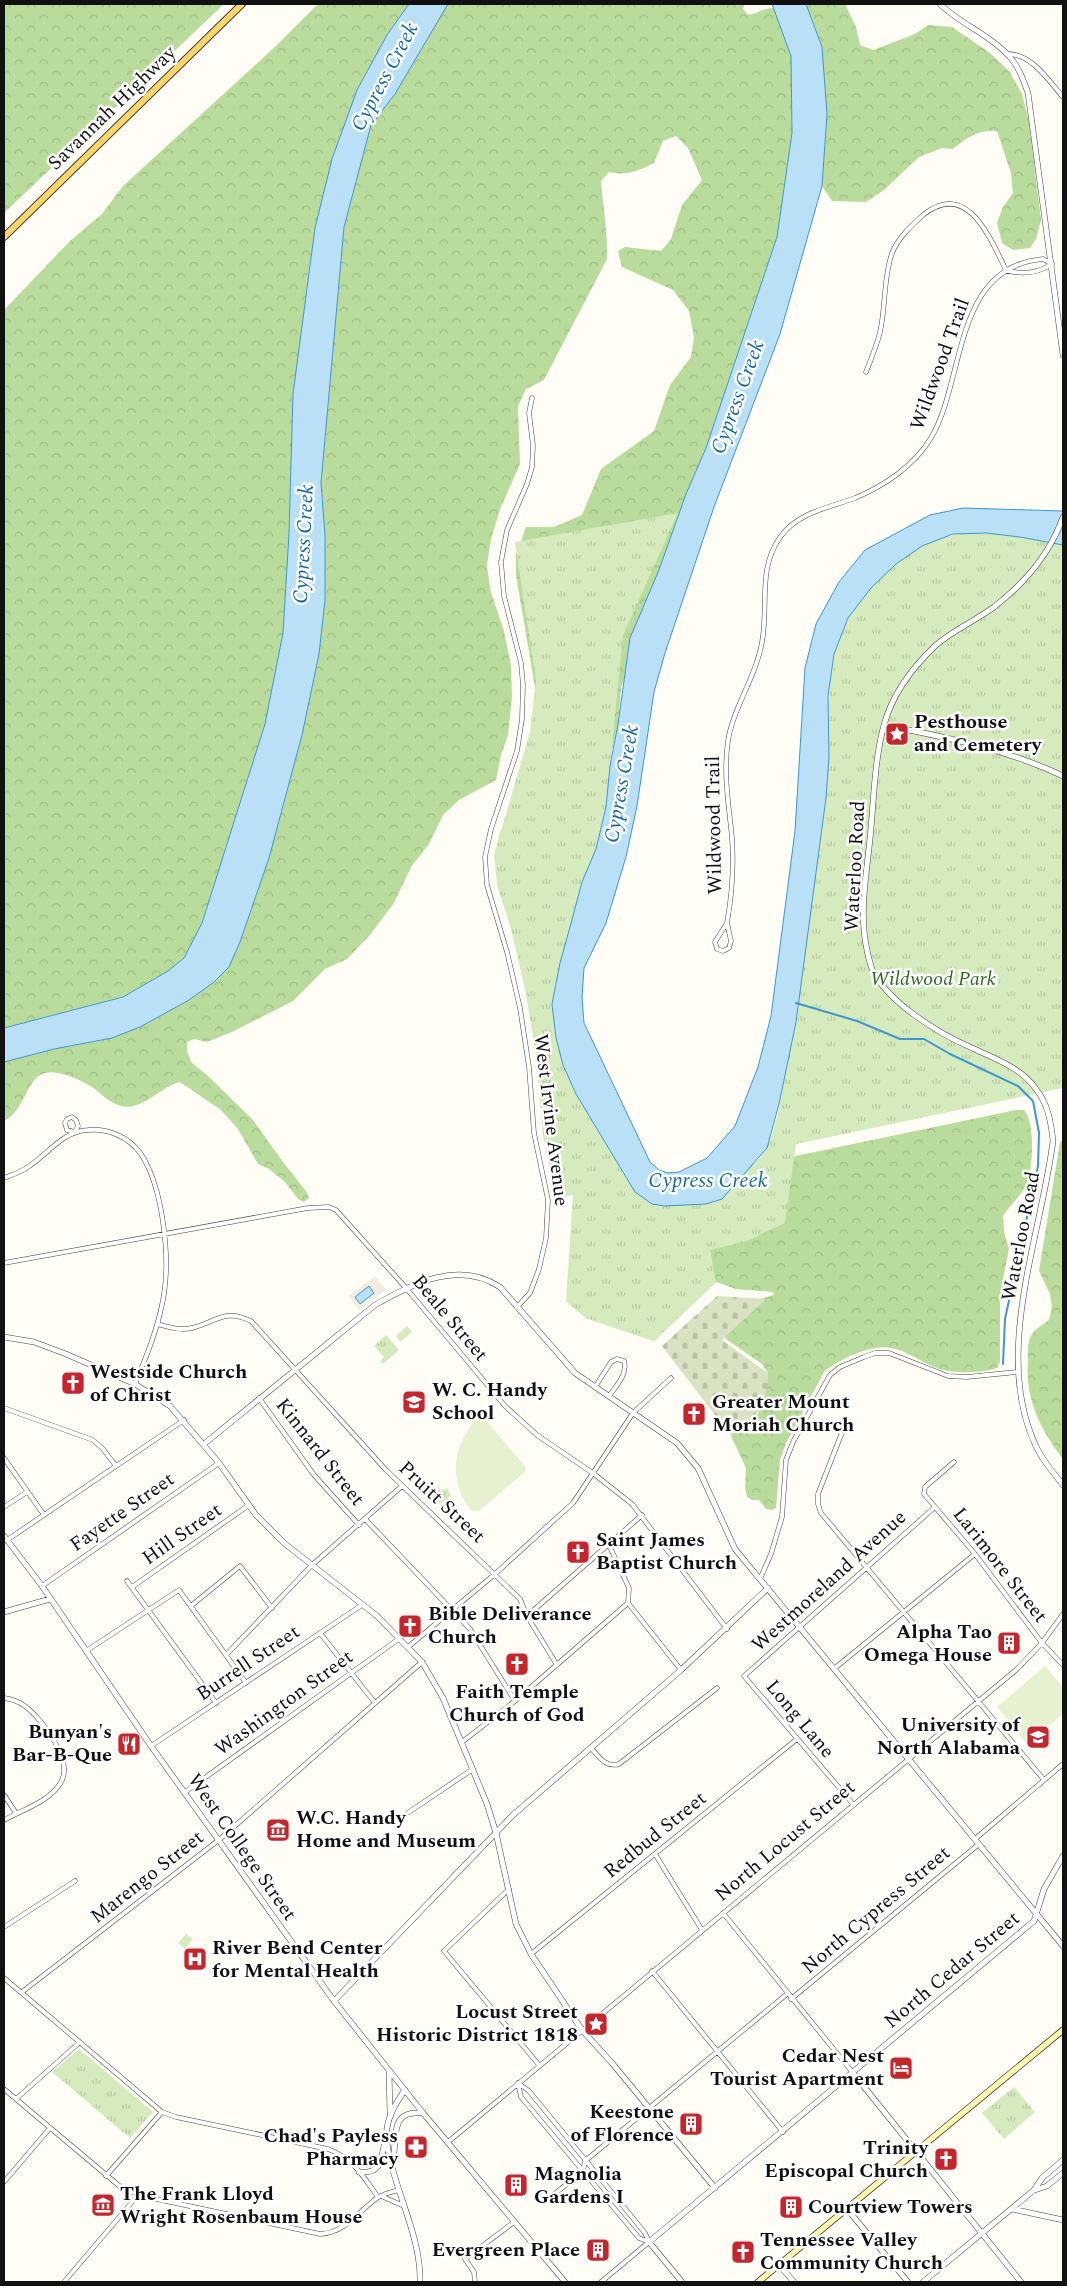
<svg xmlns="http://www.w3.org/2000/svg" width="1067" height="2286" font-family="Spectral,serif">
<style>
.forest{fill:url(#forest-crowns)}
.cemetery{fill:url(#cemetery-stones)}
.park{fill:url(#park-tufts)}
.pitch{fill:#e6f2cf}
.plaza{fill:#f1ede2}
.water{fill:#b9e0f7;stroke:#3f96cf}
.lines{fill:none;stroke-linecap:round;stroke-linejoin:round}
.stream{stroke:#3f96cf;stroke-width:2}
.minor-casing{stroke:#444;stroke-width:5}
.tertiary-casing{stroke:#444;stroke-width:6}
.secondary-casing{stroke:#333;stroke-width:7}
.primary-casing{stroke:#222;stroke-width:8}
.minor{stroke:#fff;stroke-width:4}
.tertiary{stroke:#fff;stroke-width:5}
.secondary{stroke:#fff6b0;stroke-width:5.5}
.primary{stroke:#f9d66b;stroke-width:6}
.labels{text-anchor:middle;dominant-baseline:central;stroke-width:5;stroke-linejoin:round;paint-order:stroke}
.street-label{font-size:20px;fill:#111;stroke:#fff}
.poi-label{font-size:20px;font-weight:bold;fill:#111;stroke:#fff;text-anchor:start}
.park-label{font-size:20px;font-style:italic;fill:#2f6b1f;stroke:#fff}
.water-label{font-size:21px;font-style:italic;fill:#1768a6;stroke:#fff}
</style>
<defs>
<pattern id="forest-crowns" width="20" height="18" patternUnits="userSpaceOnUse" patternTransform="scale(1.25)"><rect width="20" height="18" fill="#b9dc9c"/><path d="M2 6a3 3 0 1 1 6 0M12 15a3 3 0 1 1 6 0" fill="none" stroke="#9ebc85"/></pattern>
<pattern id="cemetery-stones" width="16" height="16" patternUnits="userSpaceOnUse" patternTransform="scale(1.25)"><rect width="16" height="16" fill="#d9e3c4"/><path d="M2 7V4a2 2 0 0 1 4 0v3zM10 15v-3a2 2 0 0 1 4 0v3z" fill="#b9c2a7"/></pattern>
<pattern id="park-tufts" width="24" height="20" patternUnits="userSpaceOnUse" patternTransform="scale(1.25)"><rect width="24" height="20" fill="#d5ebbd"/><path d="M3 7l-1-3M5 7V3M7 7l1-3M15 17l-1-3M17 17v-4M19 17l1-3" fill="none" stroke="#b6c8a1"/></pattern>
</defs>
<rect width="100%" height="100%" fill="#fffdf5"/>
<path class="forest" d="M4,4H224L4,213Z
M318,4H409L387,35L357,90L315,228L293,394L289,534L283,633L265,724L202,923L184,958L168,971L123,997L4,1028V310L70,241L102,214L123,186L276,46Z
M448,4H745L743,9L748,15C758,14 764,7 775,8L791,56L792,133L777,237L706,448L686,494L659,570L621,688L618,724L582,882L560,963L536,1030L495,863L499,836L523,774L538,705L516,575V555L526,527H554L582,515L601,469L654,431L670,385L691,357L694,337L689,311L673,290L622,267L618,251L625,247L661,251L671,239L682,205L702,180L688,148L676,136L663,141L654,163C638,171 627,176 609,172L601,181C603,207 608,234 607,259L544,380L526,389L518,406L520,464L500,509L491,539L487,565L490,589L504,631L511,666L512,697L508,735L501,755L496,780L459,800L443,815L429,844L411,867L394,903L370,935L347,959L325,969L293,1001L232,1032L207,1042L194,1039L187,1042V1052L192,1063L206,1074L253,1120L283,1162L306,1191L309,1198L304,1202L298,1199L285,1182L269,1169L258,1164L238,1129L221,1110L180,1082C160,1087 143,1111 121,1106C111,1104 100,1093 92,1087C81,1080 58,1069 45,1073C26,1078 25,1111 4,1121V1062L54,1049L112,1038L140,1027L189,1000L214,982L240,942L269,858L302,735L319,654L325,600V535L321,483L344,227L371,125L395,94Z
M806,4H845L856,27L860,45L873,50L915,34L928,25L952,27L990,53L1009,71L1022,94L1029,122L1041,220L1036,239L1030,248L1013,250L1002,243L997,223L1003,207L1013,193L1011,173L997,131C979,129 966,138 953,149L942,148L919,157L884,190L866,202L832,201L822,186L827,114Z
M1016,1110H1024C1036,1123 1033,1169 1026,1185C1021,1196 1009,1206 1003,1216L1004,1232L1009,1249L1000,1294V1362L997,1368C983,1373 955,1374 940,1369C923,1364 909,1351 891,1348C871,1344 838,1360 824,1372L786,1443L780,1460L776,1508L772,1510L766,1509L759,1500H752L747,1497L745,1488L746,1468L731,1436L758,1414L768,1373L762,1364L726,1339L723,1334L760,1299L774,1295L773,1292L736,1289L716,1282L654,1341L586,1318L566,1301L635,1192L722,1199L752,1165Z
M1063,1140V1459C1040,1429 1025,1399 1028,1361C1028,1352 1027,1342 1032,1334C1035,1329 1044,1324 1049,1320L1052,1307L1050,1294L1039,1271L1060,1142Z"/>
<path class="cemetery" d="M717,1296L766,1299L722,1340L768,1373C766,1410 759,1414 731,1436L662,1346Z"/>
<path class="park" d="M678,513L623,635L606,807L596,849L582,882L573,916L560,963L552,1004L556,1038L563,1065L576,1094L635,1192L665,1206L722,1199C732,1187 762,1159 767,1147C778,1125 782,1089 787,1064C798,1009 805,954 812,898C817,864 823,830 826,796C830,749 824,701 834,655C846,601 899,547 953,535C984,527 1032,539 1063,545V1088L796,1144L785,1223L747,1241L710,1250L716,1282L654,1341L586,1318L566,1301L573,1195L556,1198L543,1136L536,1056L526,994L512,932L497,885L494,855L530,732L536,681L515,542Z
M407,1326L412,1332L400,1342L396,1336Z
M386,1335L399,1350L383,1364L380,1361L384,1357L374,1346Z
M438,1486L441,1491L447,1488L451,1496L440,1504L432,1490Z
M186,1934L193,1939L185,1949L178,1943Z
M79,2049L153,2112L130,2138L52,2072Z
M1014,2087L1035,2112L1004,2139L982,2113Z"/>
<path class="pitch" d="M477,1418H484L525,1466L526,1471L479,1511H471C448,1479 452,1448 477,1418Z
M1045,1666L1063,1687V1714L1027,1744L997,1707Z"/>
<path class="plaza" d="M375,1276L386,1290L359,1310L348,1296Z"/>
<path class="water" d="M409,4H448L395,94L371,125L344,227L321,483L325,535V600L319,654L302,735L269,858L240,942L229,967L214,982L189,1000L140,1027L112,1038L54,1049L4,1062V1028L123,997L168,971L184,958L202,923L265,724L283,633L289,534L293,394L315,228L332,159L357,90L387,35Z
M772,4H806L822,47L827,114L822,186L780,334L714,507L665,653L654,692L637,806L626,857L606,923L584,968L582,997L584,1023L650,1162L659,1170L668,1173L679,1172L707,1158L735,1126L758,1067L771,1016L795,831L805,668L816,624L839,582L865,550L930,515L963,508L1063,511V545L1020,537L986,533L953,534L922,546L896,564L871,588L848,618L834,654L828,696L829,757L826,798L796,1022L779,1104L767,1148L722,1199L706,1204L665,1206L652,1204L635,1192L576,1094L563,1065L556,1038L552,1004L560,963L573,916L582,882L596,849L606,807L610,766L618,724L630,638L659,570L686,494L706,448L777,237L792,133L791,56Z
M369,1286L374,1293L360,1304L355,1297Z"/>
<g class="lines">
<path class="stream" d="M796,1003L857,1021L900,1039H924L950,1054L1018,1086L1033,1101L1039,1133L1038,1166L1005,1319L1003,1364"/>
<g class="minor-casing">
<path id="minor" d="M1008,54C1032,54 1049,81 1063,97
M866,372C871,359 877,345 880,332C886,306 883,279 892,253C898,238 911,226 923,215C967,179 990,238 1006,270
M727,923C732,895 734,867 732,838C729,806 723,774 728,741C733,708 756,677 762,642C769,605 757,568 781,536C799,512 828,508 855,498C884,486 914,466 931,438C966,379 952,267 1043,259L1052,264C1038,273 1022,275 1006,270
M727,923L731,941L729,948L723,951L717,949L715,942Z
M72,1117L76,1120L78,1126L75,1132L67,1130L65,1123L67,1119Z
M4,1178C12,1175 21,1172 28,1167C48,1154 63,1131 88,1130C108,1128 129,1137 141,1154C163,1188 170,1255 164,1294C159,1326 147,1355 135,1384
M4,1263L308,1208L329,1207L336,1210L406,1288L505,1406L537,1435L594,1474L632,1504L727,1629
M517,1307L530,1293L539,1269L546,1238L548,1200L534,1133L529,1067L520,1008L507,952L487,885L485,857L491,829L517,751L522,719L523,685L521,663L504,596L501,562L507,530L527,484L532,467L533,445L529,413L532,398
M157,1324C169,1327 180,1331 192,1328C216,1322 225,1308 251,1321L386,1470L520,1599L527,1616L557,1665
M595,1387L611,1362L617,1359L624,1361C628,1374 616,1386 609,1396
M259,1398L314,1475L359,1525
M4,1408L93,1440L103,1449L116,1466
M849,1422L841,1435L818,1494V1504L821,1513L1044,1780
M4,1458L44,1515
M954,1462L925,1487L924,1494L975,1554L1042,1643L1063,1665
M4,1507L27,1492
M365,1519L470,1629L515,1701
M7,1540L184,1420
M760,1579L771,1554L782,1517L786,1460L793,1442L830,1375L840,1367L864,1357L875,1353H889L948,1376L967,1377L1017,1372
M127,1581L216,1703
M42,1586L219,1463
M132,1587L249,1505
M628,1603L681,1670
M192,1605L240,1566L272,1608
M527,1616L642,1515
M320,1633L375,1703
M408,1647L495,1574L573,1503L633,1413L671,1378
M86,1651L179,1590L246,1683
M226,1655L312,1565L402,1486
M835,1668L975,1554
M4,1698C12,1699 19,1702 25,1706C42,1719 74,1761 61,1782C51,1801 22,1810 4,1820
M462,1742L515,1701L628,1603L629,1588L609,1545
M151,1746L362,1605
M591,1748C599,1757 606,1768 619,1764L717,1688
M185,1792L400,1638
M4,1795L16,1813
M853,1804L744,1676L935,1507
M409,1812L473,1769
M975,1839L1063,1764
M655,1854L702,1930
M509,1889L444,1951L539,2065
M723,1913L853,2073
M4,1927L75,1881
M531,1954L797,1739
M652,1971L783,2132
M4,1978L162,2112L176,2117L328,2149C354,2159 362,2175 378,2197
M22,1992L220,1839L422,1662
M791,1999L979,1844
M518,2083L521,2097L639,2238L649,2242
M518,2083L529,2091L645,2233L649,2242
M4,2089L123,2189L147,2197L320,2234C345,2233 358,2212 377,2198C382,2194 392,2192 399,2190
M16,2099L80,2042
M448,2142L1016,1670L1042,1643L1063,1614
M106,2176L162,2112
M4,2182L50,2128
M381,2196L404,2206
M547,2200L583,2171L585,2161L787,1994
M64,2282L138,2195
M475,2282L474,2272L465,2259L514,2222
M601,2282L649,2242"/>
</g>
<g class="tertiary-casing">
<path id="tertiary" d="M940,4C960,24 989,34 1008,55C1018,65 1023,79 1028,93L1063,355
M1063,517C1050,554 1025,583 994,607C975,621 953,630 935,646C912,668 892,695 884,725C875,758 874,794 871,828C868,867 858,911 867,950C868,956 870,963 872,969C887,1002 938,1033 970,1047C993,1058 1021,1067 1036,1089C1048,1104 1051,1122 1053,1141C1041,1236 993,1353 1035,1444C1041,1459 1053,1472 1063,1485
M884,725C945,737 1006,749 1063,776
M4,1337L34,1342L66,1354L135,1384L170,1406L219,1463L256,1515L284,1543L377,1616L422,1662L443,1698L487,1804L496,1833L516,1924L531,1954L582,2030L612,2063L715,2188
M204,1444L375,1305C414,1283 458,1260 500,1287L575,1373L677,1443L698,1468L735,1549L1063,1946
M4,1536L42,1586L151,1746L334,2001L423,2113L565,2282
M4,1612L50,1599
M334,2001L513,1815L681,1670L768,1588
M389,2071L390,2113
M853,2073L1021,2282
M405,2090C397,2101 389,2114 387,2128C385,2144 390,2159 394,2174C404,2209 421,2245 420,2282
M392,2164C399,2138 387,2110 423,2113
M359,2172C383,2174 380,2160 385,2142
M1035,2190L1047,2186L1063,2173
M847,2209L908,2282
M1012,2209L1063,2220
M779,2265L794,2282
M682,2282L649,2242L1034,1921L1044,1889L1063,1856
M923,2282L1034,2190L1042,2178L1063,2160"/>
</g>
<g class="secondary-casing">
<path id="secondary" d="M758,2282L1063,2030"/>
</g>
<g class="primary-casing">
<path id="primary" d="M4,237L242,4"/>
</g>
<use href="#minor" class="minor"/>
<use href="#tertiary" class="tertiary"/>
<use href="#secondary" class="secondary"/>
<use href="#primary" class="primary"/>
</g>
<defs>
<g id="sight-square" transform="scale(1.25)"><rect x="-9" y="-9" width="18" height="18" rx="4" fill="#c4262e" stroke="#fff"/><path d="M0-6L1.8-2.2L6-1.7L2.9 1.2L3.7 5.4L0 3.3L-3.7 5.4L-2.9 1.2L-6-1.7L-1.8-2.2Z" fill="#fff"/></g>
<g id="church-square" transform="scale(1.25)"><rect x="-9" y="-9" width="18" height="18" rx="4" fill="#c4262e" stroke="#fff"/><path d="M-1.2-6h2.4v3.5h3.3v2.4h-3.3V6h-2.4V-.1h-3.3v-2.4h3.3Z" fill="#fff"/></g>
<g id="school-square" transform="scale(1.25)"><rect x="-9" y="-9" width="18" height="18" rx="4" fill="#c4262e" stroke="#fff"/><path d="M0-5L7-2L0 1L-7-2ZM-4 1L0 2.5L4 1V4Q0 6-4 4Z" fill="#fff"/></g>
<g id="building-square" transform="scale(1.25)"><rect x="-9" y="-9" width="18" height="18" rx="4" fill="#c4262e" stroke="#fff"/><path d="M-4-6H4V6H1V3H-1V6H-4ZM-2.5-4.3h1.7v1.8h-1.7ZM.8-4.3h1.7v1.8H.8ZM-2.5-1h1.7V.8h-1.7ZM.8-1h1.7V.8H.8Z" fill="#fff"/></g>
<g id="university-square" transform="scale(1.25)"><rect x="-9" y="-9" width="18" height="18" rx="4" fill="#c4262e" stroke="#fff"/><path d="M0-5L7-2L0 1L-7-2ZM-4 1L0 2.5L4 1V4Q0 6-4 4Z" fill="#fff"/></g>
<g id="restaurant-square" transform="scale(1.25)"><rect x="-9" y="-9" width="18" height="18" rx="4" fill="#c4262e" stroke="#fff"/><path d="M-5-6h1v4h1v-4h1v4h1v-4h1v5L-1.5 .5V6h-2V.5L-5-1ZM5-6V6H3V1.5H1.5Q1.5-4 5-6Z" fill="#fff"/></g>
<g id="museum-square" transform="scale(1.25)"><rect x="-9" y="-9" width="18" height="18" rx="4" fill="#c4262e" stroke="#fff"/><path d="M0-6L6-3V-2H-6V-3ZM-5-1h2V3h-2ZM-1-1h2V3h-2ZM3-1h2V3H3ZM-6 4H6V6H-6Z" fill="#fff"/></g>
<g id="hospital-square" transform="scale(1.25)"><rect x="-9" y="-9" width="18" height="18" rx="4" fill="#c4262e" stroke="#fff"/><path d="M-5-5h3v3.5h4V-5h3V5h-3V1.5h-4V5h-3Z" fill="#fff"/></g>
<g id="hotel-square" transform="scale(1.25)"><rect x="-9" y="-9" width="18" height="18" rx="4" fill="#c4262e" stroke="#fff"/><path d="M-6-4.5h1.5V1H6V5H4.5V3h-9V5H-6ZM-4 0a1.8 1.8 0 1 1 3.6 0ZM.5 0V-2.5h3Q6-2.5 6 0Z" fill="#fff"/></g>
<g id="pharmacy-square" transform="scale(1.25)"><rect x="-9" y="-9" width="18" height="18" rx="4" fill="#c4262e" stroke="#fff"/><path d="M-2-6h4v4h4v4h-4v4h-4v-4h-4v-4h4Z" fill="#fff"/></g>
</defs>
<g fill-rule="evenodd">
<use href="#sight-square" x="897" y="734"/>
<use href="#church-square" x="73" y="1383"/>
<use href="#school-square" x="414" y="1402"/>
<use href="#church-square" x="694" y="1414"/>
<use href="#church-square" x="578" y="1552"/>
<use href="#church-square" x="410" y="1626"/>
<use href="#building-square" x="1009" y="1643"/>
<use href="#church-square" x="517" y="1664"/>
<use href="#university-square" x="1038" y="1737"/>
<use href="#restaurant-square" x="129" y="1744"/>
<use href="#museum-square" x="278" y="1830"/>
<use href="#hospital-square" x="195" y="1959"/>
<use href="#sight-square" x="596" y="2024"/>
<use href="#hotel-square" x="901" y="2068"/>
<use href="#building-square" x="691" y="2124"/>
<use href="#pharmacy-square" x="416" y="2147"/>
<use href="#church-square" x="946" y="2159"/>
<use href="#building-square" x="516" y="2185"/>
<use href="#museum-square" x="103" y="2205"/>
<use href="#building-square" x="791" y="2207"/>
<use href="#building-square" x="598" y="2250"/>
<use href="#church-square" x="743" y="2252"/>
</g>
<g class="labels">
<g class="street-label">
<text transform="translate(112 108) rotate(-44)">Savannah Highway</text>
<text transform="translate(940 364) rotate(-70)">Wildwood Trail</text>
<text transform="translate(714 825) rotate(-91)">Wildwood Trail</text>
<text transform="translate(855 866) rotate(-87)">Waterloo Road</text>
<text transform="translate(551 1120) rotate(83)">West Irvine Avenue</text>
<text transform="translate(1021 1236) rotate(-79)">Waterloo Road</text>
<text transform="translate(450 1318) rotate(50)">Beale Street</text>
<text transform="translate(320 1452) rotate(52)">Kinnard Street</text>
<text transform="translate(442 1502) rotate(43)">Pruitt Street</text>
<text transform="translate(122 1512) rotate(-35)">Fayette Street</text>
<text transform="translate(182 1534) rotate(-35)">Hill Street</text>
<text transform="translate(1000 1565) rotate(52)">Larimore Street</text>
<text transform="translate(829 1581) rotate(-42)">Westmoreland Avenue</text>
<text transform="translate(248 1663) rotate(-34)">Burrell Street</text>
<text transform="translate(284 1703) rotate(-36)">Washington Street</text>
<text transform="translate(800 1719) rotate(50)">Long Lane</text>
<text transform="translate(655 1835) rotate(-39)">Redbud Street</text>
<text transform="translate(785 1841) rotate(-40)">North Locust Street</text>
<text transform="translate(242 1847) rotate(55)">West College Street</text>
<text transform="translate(147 1877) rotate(-38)">Marengo Street</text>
<text transform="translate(876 1910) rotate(-40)">North Cypress Street</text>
<text transform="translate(952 1970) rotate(-40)">North Cedar Street</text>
</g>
<g class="poi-label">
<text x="914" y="722">Pesthouse<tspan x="914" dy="23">and Cemetery</tspan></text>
<text x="90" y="1372">Westside Church<tspan x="90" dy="23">of Christ</tspan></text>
<text x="432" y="1390">W. C. Handy<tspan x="432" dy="23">School</tspan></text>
<text x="712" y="1402">Greater Mount<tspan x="712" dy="23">Moriah Church</tspan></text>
<text x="596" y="1540">Saint James<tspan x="596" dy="23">Baptist Church</tspan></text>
<text x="428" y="1614">Bible Deliverance<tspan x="428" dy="23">Church</tspan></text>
<text x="992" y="1632" text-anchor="end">Alpha Tao<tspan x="992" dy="23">Omega House</tspan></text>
<text x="517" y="1692" text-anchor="middle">Faith Temple<tspan x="517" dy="23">Church of God</tspan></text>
<text x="1020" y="1725" text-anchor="end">University of<tspan x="1020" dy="23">North Alabama</tspan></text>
<text x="112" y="1732" text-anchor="end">Bunyan's<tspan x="112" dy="23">Bar-B-Que</tspan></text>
<text x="296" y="1818">W.C. Handy<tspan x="296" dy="23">Home and Museum</tspan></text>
<text x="212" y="1948">River Bend Center<tspan x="212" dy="23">for Mental Health</tspan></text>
<text x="578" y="2012" text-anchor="end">Locust Street<tspan x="578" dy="23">Historic District 1818</tspan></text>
<text x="884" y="2056" text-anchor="end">Cedar Nest<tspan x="884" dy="23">Tourist Apartment</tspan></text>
<text x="674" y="2112" text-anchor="end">Keestone<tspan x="674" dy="23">of Florence</tspan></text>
<text x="398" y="2136" text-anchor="end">Chad's Payless<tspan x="398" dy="23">Pharmacy</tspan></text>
<text x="928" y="2148" text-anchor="end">Trinity<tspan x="928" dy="23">Episcopal Church</tspan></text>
<text x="534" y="2174">Magnolia<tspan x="534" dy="23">Gardens I</tspan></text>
<text x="120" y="2194">The Frank Lloyd<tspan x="120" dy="23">Wright Rosenbaum House</tspan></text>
<text x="808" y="2207">Courtview Towers</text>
<text x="760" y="2240">Tennessee Valley<tspan x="760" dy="23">Community Church</tspan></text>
<text x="580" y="2250" text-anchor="end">Evergreen Place</text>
</g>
<g class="park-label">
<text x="933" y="979">Wildwood Park</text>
</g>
<g class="water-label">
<text transform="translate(385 77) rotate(-62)">Cypress Creek</text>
<text transform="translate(738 397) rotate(-70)">Cypress Creek</text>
<text transform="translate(304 544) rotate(-87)">Cypress Creek</text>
<text transform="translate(622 784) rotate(-80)">Cypress Creek</text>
<text x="708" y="1181">Cypress Creek</text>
</g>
</g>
<rect width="1067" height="2286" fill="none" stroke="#111111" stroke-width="10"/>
</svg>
